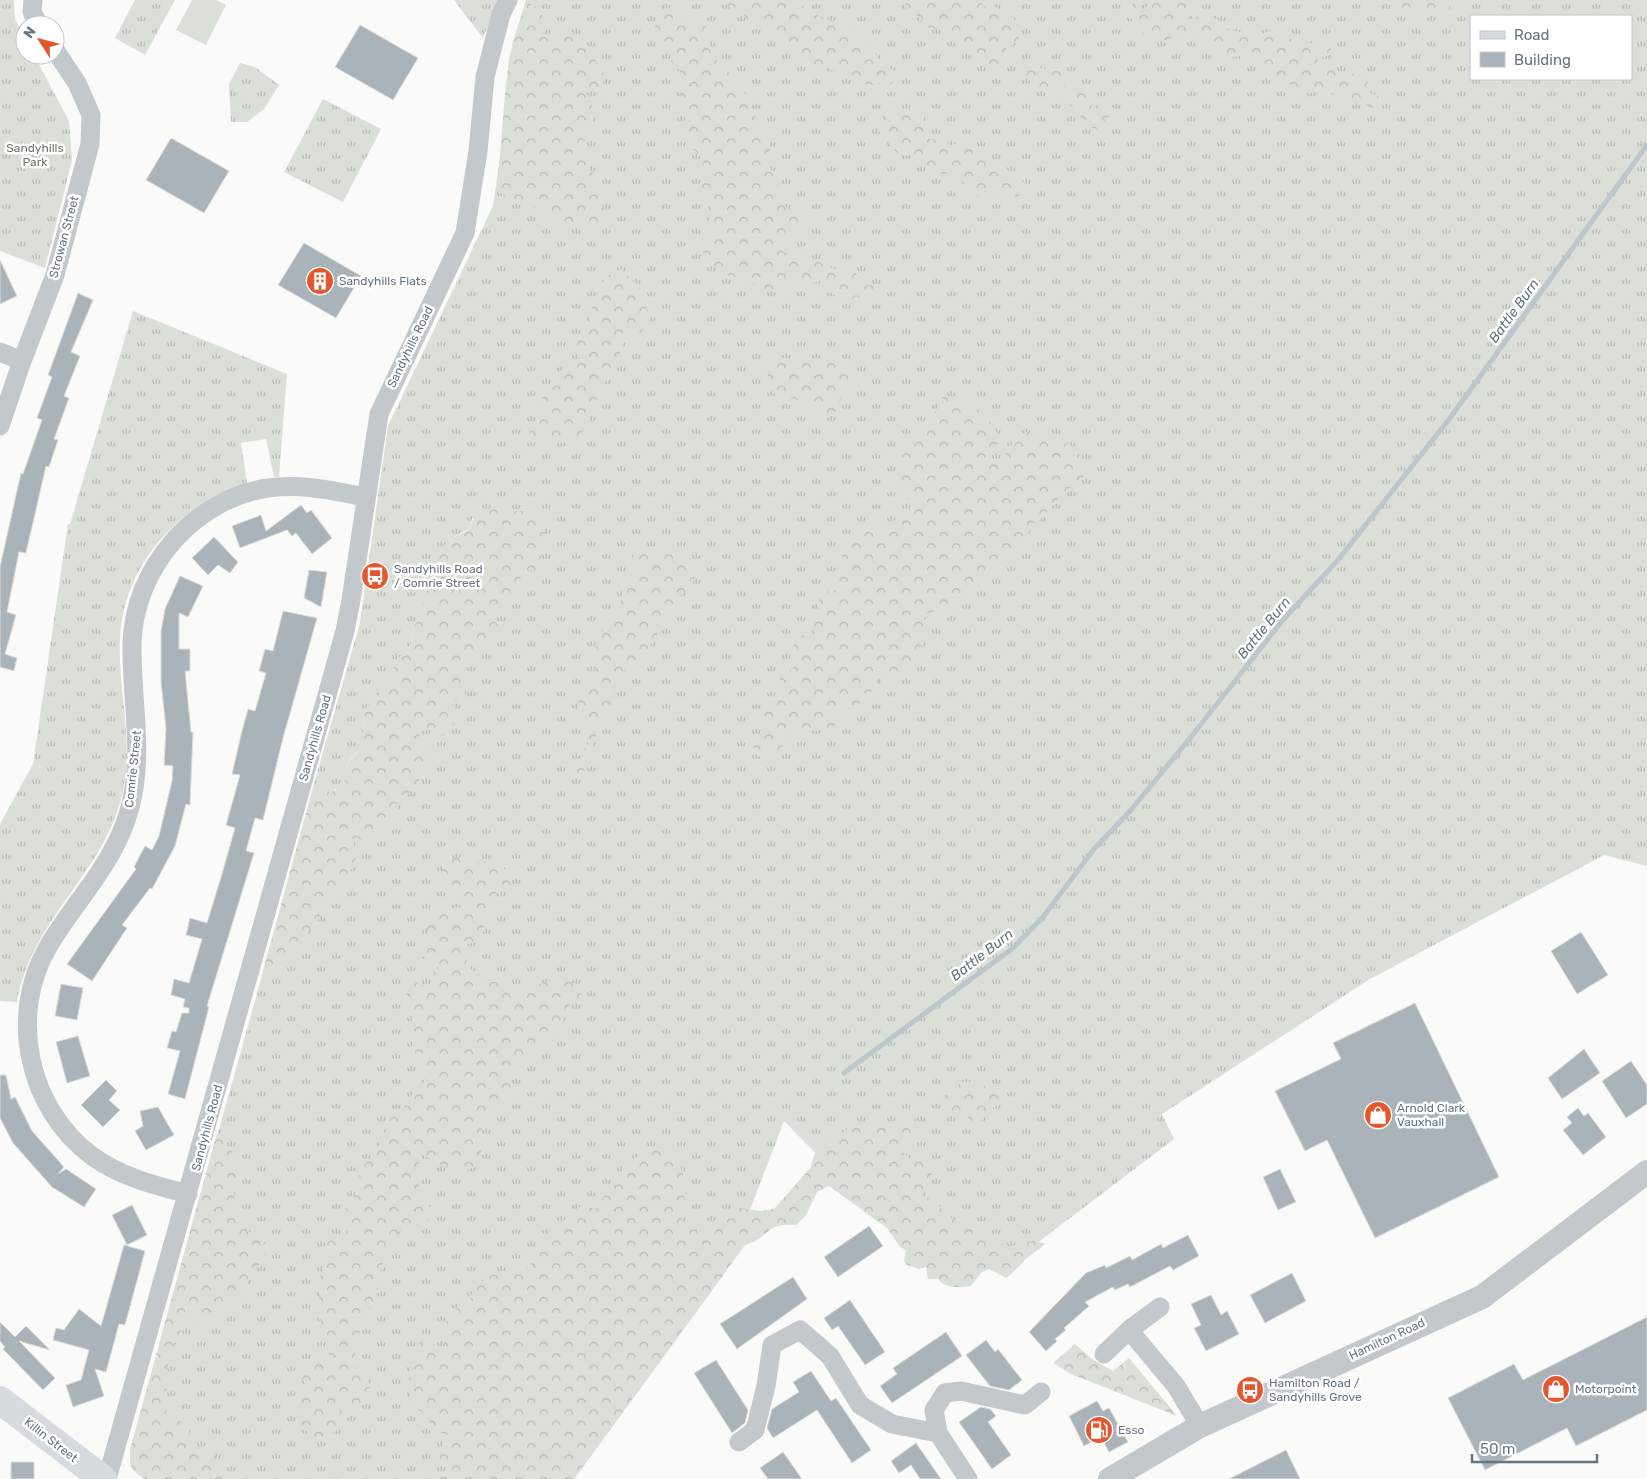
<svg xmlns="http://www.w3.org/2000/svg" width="1647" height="1479" font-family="Rubik,sans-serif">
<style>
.grass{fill:url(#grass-tufts);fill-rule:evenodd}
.forest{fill:url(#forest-crowns)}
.garden{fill:#dadfd7}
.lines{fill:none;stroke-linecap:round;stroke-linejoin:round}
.stream{stroke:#bbc7cb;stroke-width:5}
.building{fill:#aab3b9;stroke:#dcdcda}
.minor{stroke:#c3c8cc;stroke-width:19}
.tertiary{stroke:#c3c8cc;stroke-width:24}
.secondary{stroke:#d6dbdf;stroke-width:28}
.labels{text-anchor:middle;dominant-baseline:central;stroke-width:5;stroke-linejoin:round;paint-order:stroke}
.park-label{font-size:12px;fill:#687a64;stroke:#fff}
.street-label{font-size:12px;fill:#657683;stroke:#fff}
.poi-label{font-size:12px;fill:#657683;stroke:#fff;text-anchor:start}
.water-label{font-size:14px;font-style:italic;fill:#60757c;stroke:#fff}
</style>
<defs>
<pattern id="grass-tufts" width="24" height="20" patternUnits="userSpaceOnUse" patternTransform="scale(1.25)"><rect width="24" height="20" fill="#dadfd7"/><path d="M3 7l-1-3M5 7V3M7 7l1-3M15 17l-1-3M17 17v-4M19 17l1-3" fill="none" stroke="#b4b9b4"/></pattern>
<pattern id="forest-crowns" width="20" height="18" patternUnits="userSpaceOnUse" patternTransform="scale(1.25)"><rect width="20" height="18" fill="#dadfd7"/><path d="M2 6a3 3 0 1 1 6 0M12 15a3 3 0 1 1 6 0" fill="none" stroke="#b4b9b4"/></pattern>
</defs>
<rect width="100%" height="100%" fill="#fafaf8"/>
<path class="grass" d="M0,0H14L15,19L25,38V55H34L69,121L72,160L45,268L0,251Z
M135,0H175L145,55L115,38Z
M454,0H499L483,38Z
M526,0H1647V866L1604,855L1370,979L1162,1114L1174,1139L1012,1262L857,1195L784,1121L727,1270L574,1479H145C133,1471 129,1465 130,1450L269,950L489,514L472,519L469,529L450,539L428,570L422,613L412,631L411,645L406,655L399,657L375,702L365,710L362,749C347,759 342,769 348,787L335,789L330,794L321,782L315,780L360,623L388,426L493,206L500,158L509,58ZM1471,16H1631V79H1471Z
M240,63L255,67L279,85L264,109L247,122H231L229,84Z
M323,99L381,129L343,202L284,172Z
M133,311L287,374L279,477H274L266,439L241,443L247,483C180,503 124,564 120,637C117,695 138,752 118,809C94,881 31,923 17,1002L0,1001V824L33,764L68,524H70Z"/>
<path class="forest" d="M722,0H797L806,10L829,20L837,27L841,26L850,30L866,43L869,51L875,52L880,62L896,72L897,79L888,86L880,83L872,85L863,83L830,70L826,65L820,66L811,63L784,48L771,34L749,21L741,12L728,6Z
M898,0L979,1L985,7L992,5C1005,12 1017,17 1022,33L1015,43L1006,48V56L998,65L989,66L980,62L962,43L941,30L929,28L913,11L906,8V2Z
M1156,0L1184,2L1189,7L1190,19L1209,13L1216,16L1223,28L1248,34L1255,41C1269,24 1283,32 1298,44L1321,42L1331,48C1329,58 1323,57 1317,60L1323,66L1330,63L1335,67L1337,72L1362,75L1368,81L1367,87L1372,94L1377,95L1383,101L1379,109C1370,109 1368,105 1361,102C1345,97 1337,99 1323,88L1309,94L1272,75L1264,65L1243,56L1227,58L1194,36L1186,37L1178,33C1162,51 1136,33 1129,14L1131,5L1137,2L1144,9Z
M1386,0H1454L1448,9L1439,15L1429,12L1420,14L1411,7L1401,8Z
M526,2L540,9L547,29L543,34L551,39L561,33L568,37L583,39L605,76L603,83L595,91L586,84H583L582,88C595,102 598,121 583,135L585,137L584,143L588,150V167L598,180V188L602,196L600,201L604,209L603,216L606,219L602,229L597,234L589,232L583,226H577L572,222L568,225L552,219L548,215H541L532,205L523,204L497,191L506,82L513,41Z
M667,11C680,11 681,16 690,21C696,24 701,23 706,27L710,46L718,55L716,65L726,68L737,86L744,92L747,100L746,104L759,123L761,130L769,137L770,152L767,167L781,176L774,197C782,209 796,210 808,219L800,234L777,235L780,241L778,247L787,255C810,253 807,256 825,265C843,274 853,264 866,285H873L876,287L877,293L871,300L867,301L856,296L850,301C838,299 826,292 823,280L814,283L794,280C785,293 765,294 754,283L746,285L738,278L726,275L718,267L708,262L702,250L708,239H716L710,226L708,204L701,191L700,171L704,160C687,146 678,124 688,103C679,95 676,86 684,76L671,61V49L661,43L654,33L657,17Z
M1026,62L1035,64L1036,67L1062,72L1065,81V89L1077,90L1089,97L1092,107L1096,106L1099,102L1107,101L1116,111L1110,117L1106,118L1097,129L1084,125L1080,119L1081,113L1069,105L1066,96L1062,97L1059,91L1047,94L1020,73L1017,66H1023Z
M892,109L897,110L901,115L918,112L924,117L923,128L930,135L929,139L945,141L950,145C966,141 967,140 977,155C989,155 995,160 1002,169H1007L1013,176L1023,181L1027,189L1017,197H1000L995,193C978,203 975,191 965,183C959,178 953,180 947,173L944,175C937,172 931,171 928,165L919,163L910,155C895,159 891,143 884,135C882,133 879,132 878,130C877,123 885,111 892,109Z
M621,269L650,298L646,308L652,316L640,334L623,343L617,364V371L602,385L596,401L591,408L590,418L576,442L566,441L554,444L545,438L533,443L527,439L531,428L539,423L535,414C540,404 541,393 553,391L552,388L558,382V373C566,366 572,364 582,362L573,349L590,324V314L597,291L607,276Z
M774,356L804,362L815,358L845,360L854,369C856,380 852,393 841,398L836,411C822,417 814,410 803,402C798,399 781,397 772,392L765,364Z
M943,397C967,397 997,418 999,443L991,451L988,462L1005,457L1007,448L1014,443L1019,435L1027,432L1045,439L1069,444L1081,456L1087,470L1081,481L1067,489L1039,521L1035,522L1015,553L985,575L975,579V585L959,609L954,611L938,610L921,616L927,622L922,648L899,677L891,680L887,676H882C872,691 860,711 840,709L838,721L833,728L814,731L806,728L793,733L781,748L763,757L757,756L753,747L760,736L764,713L777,696L780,677L797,665L791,657L795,639L803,635L809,637L817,635L810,624L811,616L819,608C816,596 825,590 837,590C837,577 846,539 857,531C864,527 870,529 877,528C882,527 905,514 911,511L913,502L899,493L894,481L905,453L921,438Z
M495,506L512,511H526L538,519L547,535L541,554L542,563L536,571L524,570L520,579L523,584L522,591L515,596L513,602L506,608L492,605C488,617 491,618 499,626L498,634L491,640L481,639L461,678L467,694L460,700L451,702L455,709L456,722L444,735L436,736L430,729L420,732L418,744L429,751L431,755C424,775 414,791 397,804L399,813L390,824L379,830L376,840L366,846L359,839H352L357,856L345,884L323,908L317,922L308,930L305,940L298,951L283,964L281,969L269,976L263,971L315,780L321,782L330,793L342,786L347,787C342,769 347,760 362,749L365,710L375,702L399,657L406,655L411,645L412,631L422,613L423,591L434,557L450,539L469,530C474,512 481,514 495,506Z
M640,548L656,553C667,544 673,552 682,556C685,557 688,557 691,558L697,567C694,584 692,587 677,598L680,607L673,616L664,618C655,646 636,667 609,678L616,696L614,705L611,714L599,728L584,772L581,777H577L576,771L583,760V751L589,743V732L586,722L578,711V704L586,683L595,675C591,652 599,638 609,618L617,616L626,578L637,569L632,560L635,553Z
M466,857L474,862L497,861L505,870L510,871L513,878L510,886L499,893C496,904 495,913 483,916C485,931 483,941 467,944L470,953L466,962C480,986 506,980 529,993C541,978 569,974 582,990L581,997L574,1004L571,1001C565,1013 557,1044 543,1048C540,1049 535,1048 532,1048L521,1064L501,1077L511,1084L515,1097L501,1101L490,1098V1110L474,1116L480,1121L482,1128L478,1136L483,1146C472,1192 443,1164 418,1152C419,1165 424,1181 415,1192L423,1196L433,1212C428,1225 417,1228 404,1223L396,1238L388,1246L379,1278L377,1295L363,1318L352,1367C363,1373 376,1383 367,1397C365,1400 362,1404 358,1406C354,1407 347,1406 342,1405L341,1425L330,1437H312L296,1420L302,1399L312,1393L302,1378L312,1366L330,1358L317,1304L320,1293L318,1282L329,1255L327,1244L329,1240L347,1231L345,1209L353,1203L361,1170L366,1163L377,1154L385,1127L390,1119L403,1110L406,1101L430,1075L418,1065C412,1043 411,1023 412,999L403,990V986L407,982H416L432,990C430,979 430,974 440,967L422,956L419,949L428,931L424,922L425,914L441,905L451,908L461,907L463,898L446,880L442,870L445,860Z
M963,1082H972L978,1088L986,1085L1003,1089L1005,1095C1000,1107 994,1104 988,1112C984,1117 984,1119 977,1123C971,1121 967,1115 962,1114C954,1111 949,1114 941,1108C942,1093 952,1089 963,1082Z
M907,1116L915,1118L922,1125L914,1137H907L899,1150L906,1154L908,1158H919L930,1168L932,1177L923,1186L922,1198H931L951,1218L1010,1247L1035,1240L1045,1244C1039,1250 1028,1256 1024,1261C1018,1267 1013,1273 1006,1278L989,1269L982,1272L971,1286C962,1288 943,1288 938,1279H928L926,1267L919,1269L907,1265L904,1261L906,1250L900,1247L887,1228L829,1186L817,1192L806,1215L796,1225C764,1223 771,1237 745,1245L574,1479H434L446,1475L461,1474C456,1471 446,1467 443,1465C434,1456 444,1443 449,1435L433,1430L426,1414L411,1406C408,1387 408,1360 418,1343L427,1340L445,1349L444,1324L462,1303L476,1314L470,1296C477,1284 488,1275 502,1271C512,1269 518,1271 530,1267C534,1250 543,1247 546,1232L555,1228L584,1203L595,1210C612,1186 625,1155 655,1149C663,1147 667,1148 672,1154C679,1161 685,1176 685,1186C686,1200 681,1213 683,1228L706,1231L714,1236L720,1218L732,1207L761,1211L774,1209L811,1167C813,1152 821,1141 837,1141C848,1123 858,1122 878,1127L882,1122L899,1121Z
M217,1133L237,1158L238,1168L234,1183L235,1214L240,1225L266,1245V1253L237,1300L220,1311L212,1321C194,1325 197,1318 187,1310C181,1315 181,1325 181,1333L168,1352L170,1358L163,1383L167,1391L166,1410L189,1429L190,1446C212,1447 222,1457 220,1476L224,1479H145L132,1469L130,1464V1450Z
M1075,1344L1092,1359L1113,1371L1129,1358L1177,1416L1071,1374L1053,1363Z"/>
<path class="garden" d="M192,0H216L226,5L206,45L176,30Z"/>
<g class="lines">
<path class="stream" d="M844,1073L1013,948L1043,917L1094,849L1131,810L1191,737L1282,621L1338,560L1450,418L1647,145"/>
</g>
<path class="building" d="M360,25L418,58L393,100L335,67Z
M171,138L229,171L204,213L146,180Z
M304,243L361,276L336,318L278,285Z
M0,260L17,296L0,304Z
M78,293L93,300L71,352L80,356L64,396L69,398L54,439L58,440L49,467L46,466L26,553L19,552L7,612L16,615L5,654L17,658L14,671L0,667V567L21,473L23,474L42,420L37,418L52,377L48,375Z
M301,505L307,513L311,510L332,538L312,554L296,533L292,536L287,530L240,548L232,526L261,515L266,531Z
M214,537L238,562L230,573L218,565L208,575L192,558Z
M309,570L327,572L321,607L304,598Z
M180,576L203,586L188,617L179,613V649H190V671H185L191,732H193L190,805L186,804L175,846L152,889L150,888L122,925L127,928L92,981L67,964L136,869L134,867L145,846L152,850L159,836L172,781L173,766L164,765L166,728L161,682V631L165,609Z
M283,611L317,618L283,738L263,820L255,818L246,851L254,853L207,1006L209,1007L185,1099L168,1094L180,1051L167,1048L172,1031L176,1032L182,1013H189V1008L183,1007L185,999L171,995L174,979L189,983L202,939L186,935L190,918L207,923L222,874L235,828L226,825L240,775L232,774L241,735L248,709L255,711L266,673L259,671L265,649L273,651Z
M1581,932L1608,975L1577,994L1551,951Z
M61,984L83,988L77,1020L55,1016Z
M1415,1003L1499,1177L1375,1238L1327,1140L1305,1151L1275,1091L1341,1059L1333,1043Z
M78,1036L90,1076L67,1083L56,1042Z
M1584,1049L1600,1073L1562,1099L1548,1078Z
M1631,1061L1647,1085V1104L1626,1118L1602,1081Z
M0,1075H6L11,1099L15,1097L32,1131L64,1167L58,1174L66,1169L96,1189L84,1207L52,1187L13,1143L0,1118Z
M106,1080L117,1091L109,1100L120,1110L103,1127L81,1105Z
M158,1107L174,1135L146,1150L135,1131L143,1126L140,1111Z
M1578,1108L1584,1116L1588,1113L1606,1137L1583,1155L1563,1130L1572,1123L1567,1117Z
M1280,1169L1296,1202L1278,1210L1263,1177Z
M132,1205L147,1235L127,1245L112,1215Z
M869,1226L883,1246L838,1277L824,1257Z
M1188,1235L1199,1256L1173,1270L1170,1266L1130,1287L1128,1284L1115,1290L1113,1287L1085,1302L1089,1306L1064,1328L1066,1330L1055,1339L1057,1341L1046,1351L1029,1332L1086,1273L1105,1265L1106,1268L1130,1256L1132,1260L1161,1244L1163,1248Z
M124,1245L145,1251L125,1325L119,1324L106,1372L95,1369L104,1396L73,1407L66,1385L81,1380L89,1350L53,1340L56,1328L64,1330L79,1309L101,1326Z
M1292,1273L1306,1301L1265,1323L1250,1295Z
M793,1277L807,1299L737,1349L720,1324Z
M1211,1295L1221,1315L1227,1311L1239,1334L1206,1351L1194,1328L1201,1325L1191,1304Z
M850,1300L885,1352L865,1365L838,1326L832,1330L824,1318Z
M1647,1317V1410L1576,1446L1567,1428L1485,1470L1448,1398L1514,1364L1523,1380Z
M0,1322L15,1337L26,1326L50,1350L19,1341L55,1378L43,1390L3,1349L5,1347L0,1341Z
M946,1332L962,1356L892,1403L880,1386L897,1374L893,1368Z
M986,1340L995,1352L998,1349L1022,1380L1009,1390L990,1386L966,1355Z
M716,1360L748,1410L745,1423L732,1433L694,1373Z
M811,1371L831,1401L836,1398L871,1450L852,1463L817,1410L773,1438L767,1428L772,1409L799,1392L793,1382Z
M1097,1401L1103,1411L1109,1408L1128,1442L1109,1452L1101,1437L1084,1446L1069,1416Z
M981,1407L990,1409L996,1416L988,1422L1011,1455L992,1469L959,1422Z
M916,1443L941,1479H920L911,1465L899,1473L891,1461Z
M1286,1450L1300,1479H1229Z
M783,1452L802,1479H768L760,1468Z
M11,1462H34V1479H11Z"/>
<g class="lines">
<path class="minor" d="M33,0L32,12L39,25
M0,352L22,361
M0,426L22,361L55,275L90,144L91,115L77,83L55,50
M188,1194C154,1185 121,1177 92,1156C28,1109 8,1015 48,947C75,901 114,864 129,811C145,756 131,699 132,643C134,569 193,499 268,488C302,483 333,491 366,497
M1129,1330L1176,1386L1200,1426
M1104,1354L1129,1330L1160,1307
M938,1433L934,1410L945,1393L961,1391L1025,1405L1041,1392
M739,1442L755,1430L766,1386L772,1345L800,1330L830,1356L860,1405L892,1424L938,1433L968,1479
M107,1479L345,631L351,600L379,414L465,233L478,151L485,77L501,14L508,0"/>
<path class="tertiary" d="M1110,1479L1200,1426L1482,1297L1647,1172"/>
<path class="secondary" d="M0,1400L103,1479"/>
</g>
<defs>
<g id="building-disc" transform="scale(1.4375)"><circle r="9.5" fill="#e4572e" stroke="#fff"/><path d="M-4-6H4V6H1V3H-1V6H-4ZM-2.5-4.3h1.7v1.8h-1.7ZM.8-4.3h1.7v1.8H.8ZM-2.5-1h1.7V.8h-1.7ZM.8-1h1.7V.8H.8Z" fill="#fff"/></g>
<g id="bus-disc" transform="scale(1.4375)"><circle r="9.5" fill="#e4572e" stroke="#fff"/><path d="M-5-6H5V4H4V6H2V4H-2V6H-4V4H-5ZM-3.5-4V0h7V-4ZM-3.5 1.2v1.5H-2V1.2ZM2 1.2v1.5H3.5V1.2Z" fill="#fff"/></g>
<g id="shop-disc" transform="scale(1.4375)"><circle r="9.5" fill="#e4572e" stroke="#fff"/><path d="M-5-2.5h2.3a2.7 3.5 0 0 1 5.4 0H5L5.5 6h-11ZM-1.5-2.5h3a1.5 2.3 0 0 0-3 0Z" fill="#fff"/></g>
<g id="fuel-disc" transform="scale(1.4375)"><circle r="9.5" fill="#e4572e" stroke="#fff"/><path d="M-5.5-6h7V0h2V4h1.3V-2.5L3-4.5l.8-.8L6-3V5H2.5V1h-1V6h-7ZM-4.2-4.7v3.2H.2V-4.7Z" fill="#fff"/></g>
</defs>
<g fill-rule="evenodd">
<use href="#building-disc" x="320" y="281"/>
<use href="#bus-disc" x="375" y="576"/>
<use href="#shop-disc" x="1378" y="1115"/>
<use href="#shop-disc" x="1556" y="1389"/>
<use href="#bus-disc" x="1250" y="1390"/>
<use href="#fuel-disc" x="1099" y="1430"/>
</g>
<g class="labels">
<g class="park-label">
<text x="35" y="148">Sandyhills<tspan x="35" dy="14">Park</tspan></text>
</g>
<g class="street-label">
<text transform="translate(64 237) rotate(-75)">Strowan Street</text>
<text transform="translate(410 347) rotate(-64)">Sandyhills Road</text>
<text transform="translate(315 738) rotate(-74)">Sandyhills Road</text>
<text transform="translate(133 769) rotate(-84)">Comrie Street</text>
<text transform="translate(207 1128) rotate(-75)">Sandyhills Road</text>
<text transform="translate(1387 1339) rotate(-25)">Hamilton Road</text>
<text transform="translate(51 1440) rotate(38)">Killin Street</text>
</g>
<g class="poi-label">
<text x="339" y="281">Sandyhills Flats</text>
<text x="394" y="569">Sandyhills Road<tspan x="394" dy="14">/ Comrie Street</tspan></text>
<text x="1397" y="1108">Arnold Clark<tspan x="1397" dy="14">Vauxhall</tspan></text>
<text x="1269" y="1383">Hamilton Road /<tspan x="1269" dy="14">Sandyhills Grove</tspan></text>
<text x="1575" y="1389">Motorpoint</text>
<text x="1118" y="1430">Esso</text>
</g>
<g class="water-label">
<text transform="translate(1514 311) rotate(-54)">Battle Burn</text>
<text transform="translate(1264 628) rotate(-51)">Battle Burn</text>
<text transform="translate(982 955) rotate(-38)">Battle Burn</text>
</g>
</g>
<rect x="1470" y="15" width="162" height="65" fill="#ffffff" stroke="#c1c8cd"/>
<rect x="1480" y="31" width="25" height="8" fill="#d6dbdf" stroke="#c1c8cd"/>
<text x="1514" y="40" font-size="15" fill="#657683">Road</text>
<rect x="1480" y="52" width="25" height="15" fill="#aab3b9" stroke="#c1c8cd"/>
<text x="1514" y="65" font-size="15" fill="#657683">Building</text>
<g transform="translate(40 40) rotate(306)"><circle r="24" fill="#ffffff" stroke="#c1c8cd"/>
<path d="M0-4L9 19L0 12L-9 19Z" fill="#e4572e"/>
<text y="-8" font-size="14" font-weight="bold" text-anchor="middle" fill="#657683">N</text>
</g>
<path d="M1472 1454v8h125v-8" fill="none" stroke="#657683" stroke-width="2.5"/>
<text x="1480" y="1454" font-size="15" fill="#657683" stroke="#ffffff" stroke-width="4" paint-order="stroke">50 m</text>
</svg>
